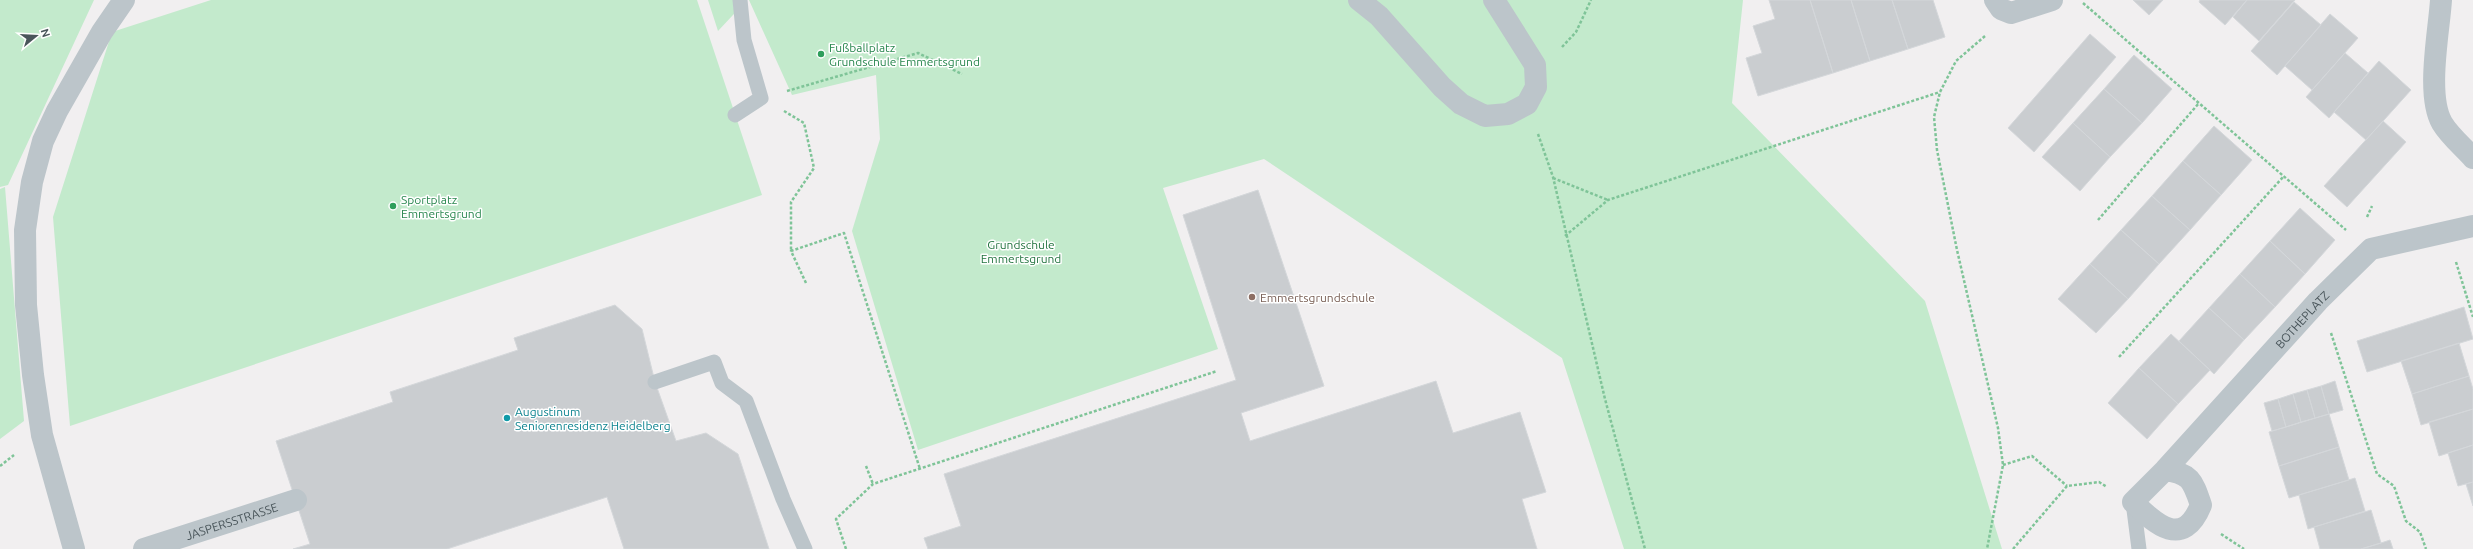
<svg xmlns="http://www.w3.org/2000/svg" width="2473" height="549" font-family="Ubuntu,sans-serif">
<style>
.green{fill:#c3eacc}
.building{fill:#cacdd0;stroke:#d4d7da}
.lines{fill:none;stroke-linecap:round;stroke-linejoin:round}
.path{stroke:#7fc498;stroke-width:2.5;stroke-dasharray:3 2;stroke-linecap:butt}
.lane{stroke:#bcc5ca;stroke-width:15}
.street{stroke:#bcc5ca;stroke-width:22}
.leisure-dot{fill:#2e9e5b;stroke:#fff;stroke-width:1.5}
.education-dot{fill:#8d6e63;stroke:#fff;stroke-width:1.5}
.culture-dot{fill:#0f9aa8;stroke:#fff;stroke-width:1.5}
.labels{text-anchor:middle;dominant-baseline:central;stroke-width:3;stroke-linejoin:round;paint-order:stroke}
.leisure-label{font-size:12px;fill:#27864d;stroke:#fff;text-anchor:start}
.park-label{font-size:12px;fill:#22743f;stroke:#fff}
.education-label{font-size:12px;fill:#785e54;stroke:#fff;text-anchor:start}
.street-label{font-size:12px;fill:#49555a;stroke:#fff}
.culture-label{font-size:12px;fill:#0d838f;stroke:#fff;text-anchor:start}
</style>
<rect width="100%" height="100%" fill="#f1eff0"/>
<path class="green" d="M0,0H94L8,185L0,187Z
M211,0H697L762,195L70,426L53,217L112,32Z
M708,0H747L718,31Z
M749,0H1743L1732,103L1925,301L2002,549H1624L1562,358L1264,159L1163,188L1218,349L918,450L852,231L880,139L876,75L792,95Z
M5,187L24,421L0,439V189Z"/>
<path class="building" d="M1769,0H1810L1833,73L1758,96L1746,58L1762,53L1753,26L1775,19Z
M1810,0H1851L1870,61L1833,73Z
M1851,0H1892L1908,49L1870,61Z
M1892,0H1933L1945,37L1908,49Z
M2133,0H2163L2149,15Z
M2200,0H2247L2225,25L2199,2Z
M2247,0H2295L2259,41L2233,17Z
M2294,2L2321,25L2277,75L2251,51Z
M2330,14L2358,38L2312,90L2285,66Z
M2090,34L2116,57L2034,152L2008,128Z
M2345,53L2368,73L2329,118L2306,97Z
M2134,55L2172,89L2142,123L2104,89Z
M2379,61L2411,90L2366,140L2334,112Z
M2104,89L2142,123L2110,157L2073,123Z
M2383,121L2406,142L2347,207L2324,186Z
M2073,123L2110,157L2080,191L2042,157Z
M2214,126L2252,160L2221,195L2183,161Z
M2183,161L2221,195L2190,230L2152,196Z
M1258,190L1324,386L1241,413L1250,441L1436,381L1453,433L1520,412L1546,492L1522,499L1537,549H928L924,538L961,526L944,474L1236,380L1183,215Z
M2152,196L2190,230L2159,264L2121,230Z
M2300,208L2335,240L2305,274L2270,241Z
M2121,230L2159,264L2128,299L2090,264Z
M2270,241L2305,274L2275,307L2240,274Z
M2090,264L2128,299L2096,333L2058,299Z
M2240,274L2275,307L2244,340L2209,308Z
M615,305L642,329L655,382L676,441L706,433L738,454L769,549H624L607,497L447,549H293L310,544L276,441L393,402L390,392L518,350L514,338Z
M2464,307L2473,339L2367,372L2357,341Z
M2209,308L2244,340L2214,374L2179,341Z
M2171,334L2210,370L2178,404L2139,368Z
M2459,343L2469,376L2412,394L2401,361Z
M2139,368L2178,404L2147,439L2108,403Z
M2469,376L2473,389V409L2421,425L2412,394Z
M2335,381L2343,410L2329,414L2321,386Z
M2321,386L2329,414L2315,418L2307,390Z
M2307,390L2315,418L2301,422L2293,394Z
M2293,394L2301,422L2286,427L2278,399Z
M2278,399L2286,427L2272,431L2264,403Z
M2473,409V445L2439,456L2429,422Z
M2329,414L2339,447L2279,466L2269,432Z
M2473,445V482L2458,486L2448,453Z
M2339,447L2349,480L2289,498L2279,466Z
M2355,478L2365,511L2308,529L2299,495Z
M2473,482V506L2466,484Z
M2371,510L2381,543L2361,549H2320L2314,527Z
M2390,540L2393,549H2361L2381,543Z"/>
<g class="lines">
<path class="path" d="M2083,3L2346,230
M1985,36L1956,61L1940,92L1934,117L1937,150L1957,250L1998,428L2003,465L1987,549
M1562,47L1576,32L1591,0
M787,91L918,53L962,74
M784,111L804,123L814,168L791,202V251
M1538,134L1553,177L1605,399L1645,549
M1553,178L1608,200
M2367,217L2372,206
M2098,220L2199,103
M1565,236L1608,200L1940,92
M2456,262L2473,317
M806,283L791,251L844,233L920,469
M2331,333L2377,474L2394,486L2406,521L2420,532L2426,549
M2119,357L2284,176
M2003,465L2032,456L2067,486
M0,466L14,455
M866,466L873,484
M2221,534L2244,549
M846,549L836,519L873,484L1217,371
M2013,549L2067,486L2099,482L2107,487"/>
<path class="lane" d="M735,115L761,98L744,40L740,0
M655,382L714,362L722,383L746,401L783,499L805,549
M2133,502L2139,549"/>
<g class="street">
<path d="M1359,0L1379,16L1442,87L1461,104L1485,116L1508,114L1527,104L1536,87L1535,65L1494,0"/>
<path d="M1995,0L2001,9L2011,13L2052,0"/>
<path d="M2441,0C2439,32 2426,95 2442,123C2449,135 2463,147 2473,158"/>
<path id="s1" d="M2165,470C2191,473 2193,482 2201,505C2183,549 2156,525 2133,502L2165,470L2318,301L2371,249L2473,226"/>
<path d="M74,549L42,435L33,375L26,305L25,230L32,182L43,141L57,111L102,32L124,0"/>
<path id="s2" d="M144,549L296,500"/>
</g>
</g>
<g class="leisure-dot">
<circle cx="821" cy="54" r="4"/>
<circle cx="393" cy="206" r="4"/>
</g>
<circle class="education-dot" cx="1252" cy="297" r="4"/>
<circle class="culture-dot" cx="507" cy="418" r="4"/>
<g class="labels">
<g class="leisure-label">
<text x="829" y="47">Fußballplatz<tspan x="829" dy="14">Grundschule Emmertsgrund</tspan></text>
<text x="401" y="199">Sportplatz<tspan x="401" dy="14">Emmertsgrund</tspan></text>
</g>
<g class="park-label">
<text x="1021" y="244">Grundschule<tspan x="1021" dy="14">Emmertsgrund</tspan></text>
</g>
<g class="education-label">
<text x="1260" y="297">Emmertsgrundschule</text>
</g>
<g class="street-label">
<text stroke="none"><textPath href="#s1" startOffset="393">BOTHEPLATZ</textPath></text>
<text stroke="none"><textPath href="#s2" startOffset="92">JASPERSSTRASSE</textPath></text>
</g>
<g class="culture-label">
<text x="515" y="411">Augustinum<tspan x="515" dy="14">Seniorenresidenz Heidelberg</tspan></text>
</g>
</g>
<g transform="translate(36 36) rotate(72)" stroke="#ffffff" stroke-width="3" paint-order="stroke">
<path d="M0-3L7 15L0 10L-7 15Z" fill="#49555a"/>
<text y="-6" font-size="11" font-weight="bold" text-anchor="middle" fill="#49555a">N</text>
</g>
</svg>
